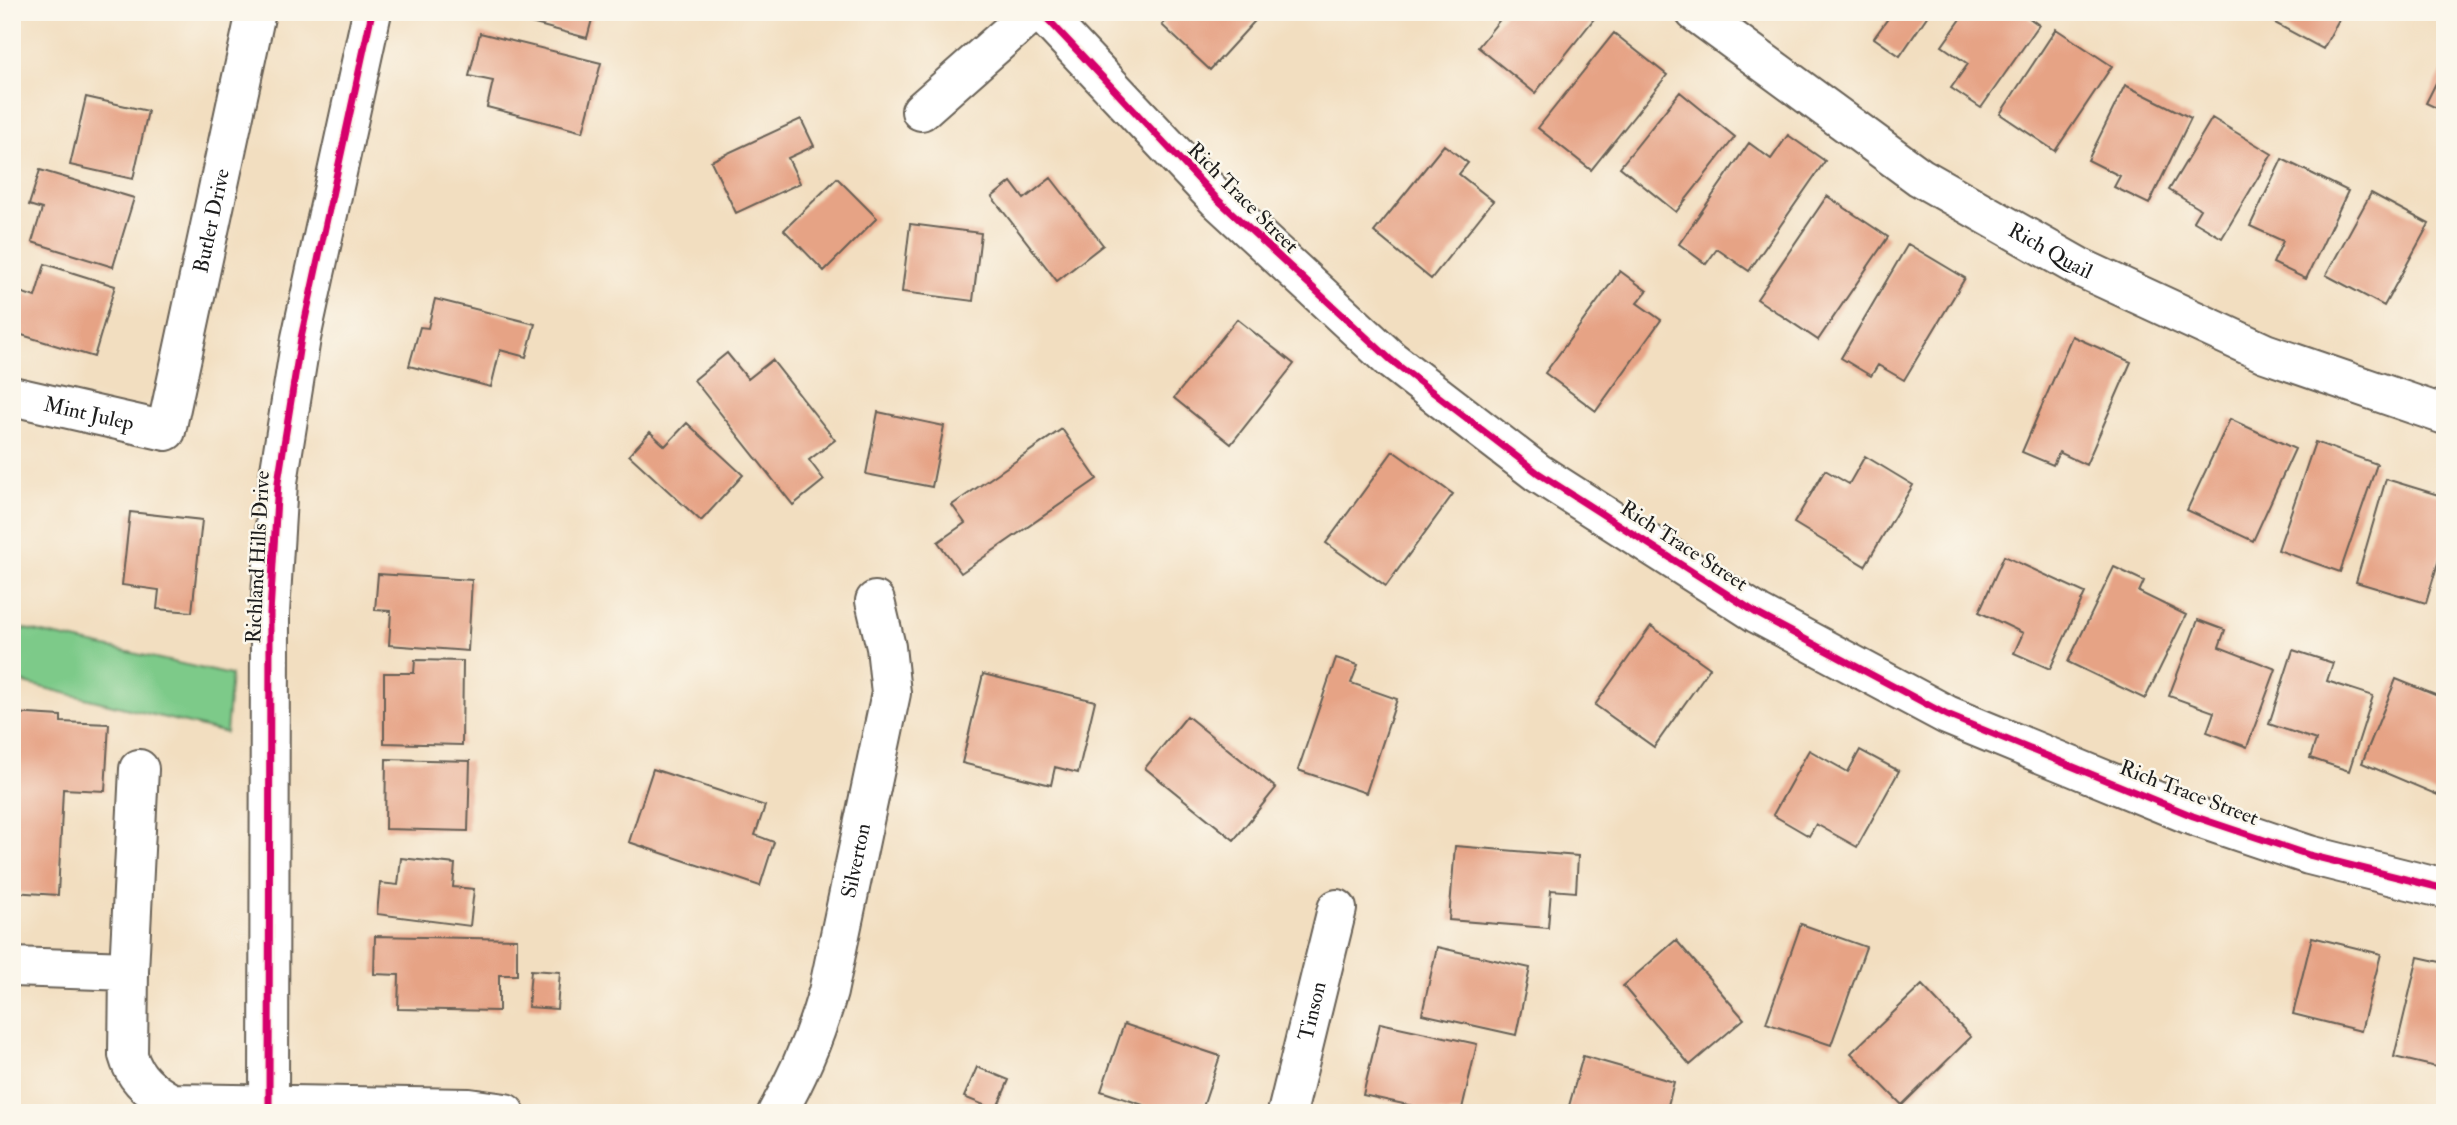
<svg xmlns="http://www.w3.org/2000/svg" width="2457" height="1125" font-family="'IM FELL Double Pica',serif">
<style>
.green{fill:#7dca89;stroke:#4c7352;stroke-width:2}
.building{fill:#e6a385}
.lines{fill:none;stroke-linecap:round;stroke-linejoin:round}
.minor-casing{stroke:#676055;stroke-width:42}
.minor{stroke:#fff;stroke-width:38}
.cycleway-casing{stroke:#fbf7ec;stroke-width:11}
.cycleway{stroke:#d6006c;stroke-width:7}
.labels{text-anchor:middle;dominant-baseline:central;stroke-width:5;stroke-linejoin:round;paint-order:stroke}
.street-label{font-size:21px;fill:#1c1c1c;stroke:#fbf7ec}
</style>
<rect width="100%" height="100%" fill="#fbf7ec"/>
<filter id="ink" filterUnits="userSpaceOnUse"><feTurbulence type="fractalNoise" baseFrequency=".0143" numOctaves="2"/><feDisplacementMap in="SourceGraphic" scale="14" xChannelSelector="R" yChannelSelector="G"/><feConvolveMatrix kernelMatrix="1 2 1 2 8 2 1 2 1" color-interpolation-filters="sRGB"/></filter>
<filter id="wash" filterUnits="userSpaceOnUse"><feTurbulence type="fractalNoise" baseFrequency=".00686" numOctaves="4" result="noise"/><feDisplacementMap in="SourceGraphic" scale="28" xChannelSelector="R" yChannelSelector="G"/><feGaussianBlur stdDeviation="1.57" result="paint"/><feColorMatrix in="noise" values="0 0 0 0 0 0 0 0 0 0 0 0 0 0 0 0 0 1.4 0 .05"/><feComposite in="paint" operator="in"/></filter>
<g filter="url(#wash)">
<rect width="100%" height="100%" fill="#f2dec0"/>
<path class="green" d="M12,626L231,675L226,733L12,680Z"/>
<g id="blocks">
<path class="building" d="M490,12H594L587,38Z
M1174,12H1263L1210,70L1162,25Z
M1506,12H1593L1597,15L1535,93L1478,47Z
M1882,12H1930L1900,56L1874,38L1889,17Z
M1966,12H2021L2039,25L1981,108L1951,88L1968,64L1942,46Z
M2267,12H2343L2323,49L2264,17Z
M2056,29L2112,66L2055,151L2000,114Z
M480,33L601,63L583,132L487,107L493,81L469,76Z
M1614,33L1667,75L1591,170L1538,128Z
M2445,65V112L2426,103Z
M2125,85L2191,118L2149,204L2114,187L2120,176L2088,160Z
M1680,92L1735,137L1676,212L1620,167Z
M86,97L148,111L133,179L70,165Z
M2212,118L2272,154L2222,238L2193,221L2200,209L2169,190Z
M801,119L814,146L788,158L800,183L736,213L711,161Z
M1788,135L1825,161L1749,271L1717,249L1706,264L1679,244L1749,143L1771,159Z
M1444,145L1468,163L1459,174L1493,201L1431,279L1374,232Z
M2282,159L2348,191L2306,279L2273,263L2283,241L2250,226Z
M40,170L134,198L113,267L32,242L42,209L29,205Z
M837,178L877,218L824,271L784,230Z
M1051,178L1103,245L1057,281L992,197L1011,182L1024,199Z
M2371,193L2429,224L2384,306L2326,275Z
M1827,196L1888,237L1818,340L1757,299Z
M910,224L981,233L973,301L902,292Z
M1908,244L1965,278L1904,380L1878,365L1871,376L1841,358Z
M45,264L115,286L94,357L12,332L14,290L35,297Z
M1620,271L1647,291L1637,303L1661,320L1596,411L1545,373Z
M435,299L535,324L526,357L500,350L491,387L409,366L420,327L428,328Z
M1237,319L1294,364L1231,444L1174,398Z
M2072,336L2131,362L2086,465L2059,452L2053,465L2022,452Z
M727,353L748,379L772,360L835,440L809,460L824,480L793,505L694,380Z
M878,412L944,426L932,487L866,474Z
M2230,419L2295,449L2253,541L2187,510Z
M687,423L743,475L701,521L629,455L650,432L665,446Z
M1062,429L1097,479L961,573L938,542L965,523L952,505Z
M2315,442L2377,464L2340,572L2278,550Z
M1393,451L1453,494L1386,586L1326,543Z
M1865,456L1913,485L1865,566L1794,523L1825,470L1849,484Z
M2386,479L2445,497V539L2426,603L2356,582Z
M130,512L202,520L192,612L157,609L159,590L122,585Z
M2004,556L2085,593L2050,669L2014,653L2023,633L1979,612Z
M2114,567L2144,581L2139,592L2186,615L2145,699L2068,662Z
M378,574L472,580L468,651L389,645L391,611L375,610Z
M2198,620L2225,630L2219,647L2276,669L2247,747L2207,732L2214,712L2169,696Z
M1651,626L1710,668L1654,747L1595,705Z
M2293,650L2333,663L2327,681L2373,696L2349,771L2310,758L2316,740L2269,724Z
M1336,658L1358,665L1351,683L1397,699L1366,793L1298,770Z
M415,660L463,661L462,745L384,743V673H414Z
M983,674L1095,701L1078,773L1055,767L1051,785L962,763Z
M2396,679L2445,699V784L2440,796L2362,763Z
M12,713L61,716V722L109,724L105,791L63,789L58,895L12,892Z
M1187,716L1276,788L1234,840L1145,768Z
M1809,750L1848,772L1860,750L1899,771L1857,847L1816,824L1809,836L1773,815Z
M386,759L470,761L468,831L385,829Z
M653,769L765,806L755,835L774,842L760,886L629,842Z
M1455,846L1578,856L1576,892L1551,890L1548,928L1449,920Z
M401,858L455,864L453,887L474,889L470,926L377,914L380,883L398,885Z
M1801,924L1866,947L1831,1045L1766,1023Z
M375,936L517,939V975H499V1011L398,1009L399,975L374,974Z
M2312,937L2381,954L2361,1031L2293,1014Z
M1676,940L1744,1019L1690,1065L1623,986Z
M1437,947L1530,968L1516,1035L1422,1014Z
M2418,957L2445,963V1069L2394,1057Z
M531,970L560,972L557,1009L528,1007Z
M1922,985L1971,1037L1902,1105L1851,1053Z
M1380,1023L1477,1044L1461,1113H1444L1363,1095Z
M1124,1024L1220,1056L1201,1113H1167L1101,1091Z
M1583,1056L1674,1082L1666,1113H1567Z
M977,1067L1009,1080L996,1110L964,1097Z"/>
</g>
</g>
<g filter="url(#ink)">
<use href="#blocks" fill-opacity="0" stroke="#676055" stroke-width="2"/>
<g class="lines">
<g class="minor-casing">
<g id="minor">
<path d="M1041,12L1217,199L1391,360L1538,473L1758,614L1947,715L2193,816L2309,855L2445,889"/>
<path id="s1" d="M1695,12L1920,177L2079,267L2265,353L2445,415"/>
<path d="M921,111L1033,12"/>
<path id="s2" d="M12,396L166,431L256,12"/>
<path d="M12,967L129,971L128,1055C134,1078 151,1092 172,1103L469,1108L505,1113"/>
<path d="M129,971L139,769"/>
<path d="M269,1113L270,613L278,482L301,338L372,12"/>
<path id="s3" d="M777,1113C799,1075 816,1034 828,992L891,693L886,647L875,601"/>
<path id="s4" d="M1287,1113L1337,909"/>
</g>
</g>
<use href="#minor" class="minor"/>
<g class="cycleway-casing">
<path id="cycleway" d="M1041,12L1217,199L1391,360L1538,473L1758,614L1947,715L2193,816L2309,855L2445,889
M269,1107L270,613L278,482L301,338L372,12"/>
</g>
<use href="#cycleway" class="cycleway"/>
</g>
</g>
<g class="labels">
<g class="street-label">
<text transform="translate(1243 198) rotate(45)">Rich Trace Street</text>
<text stroke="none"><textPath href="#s2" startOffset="373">Butler Drive</textPath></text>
<text stroke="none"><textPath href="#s1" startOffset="429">Rich Quail</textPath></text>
<text stroke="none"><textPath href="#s2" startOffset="79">Mint Julep</textPath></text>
<text transform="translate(1684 546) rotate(33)">Rich Trace Street</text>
<text transform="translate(258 557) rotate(-87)">Richland Hills Drive</text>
<text transform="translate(2189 793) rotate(21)">Rich Trace Street</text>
<text stroke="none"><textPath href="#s3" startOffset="266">Silverton</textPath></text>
<text stroke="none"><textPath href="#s4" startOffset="105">Tinson</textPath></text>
</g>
</g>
<rect width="2457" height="1125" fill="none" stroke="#fbf7ec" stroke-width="42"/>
</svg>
